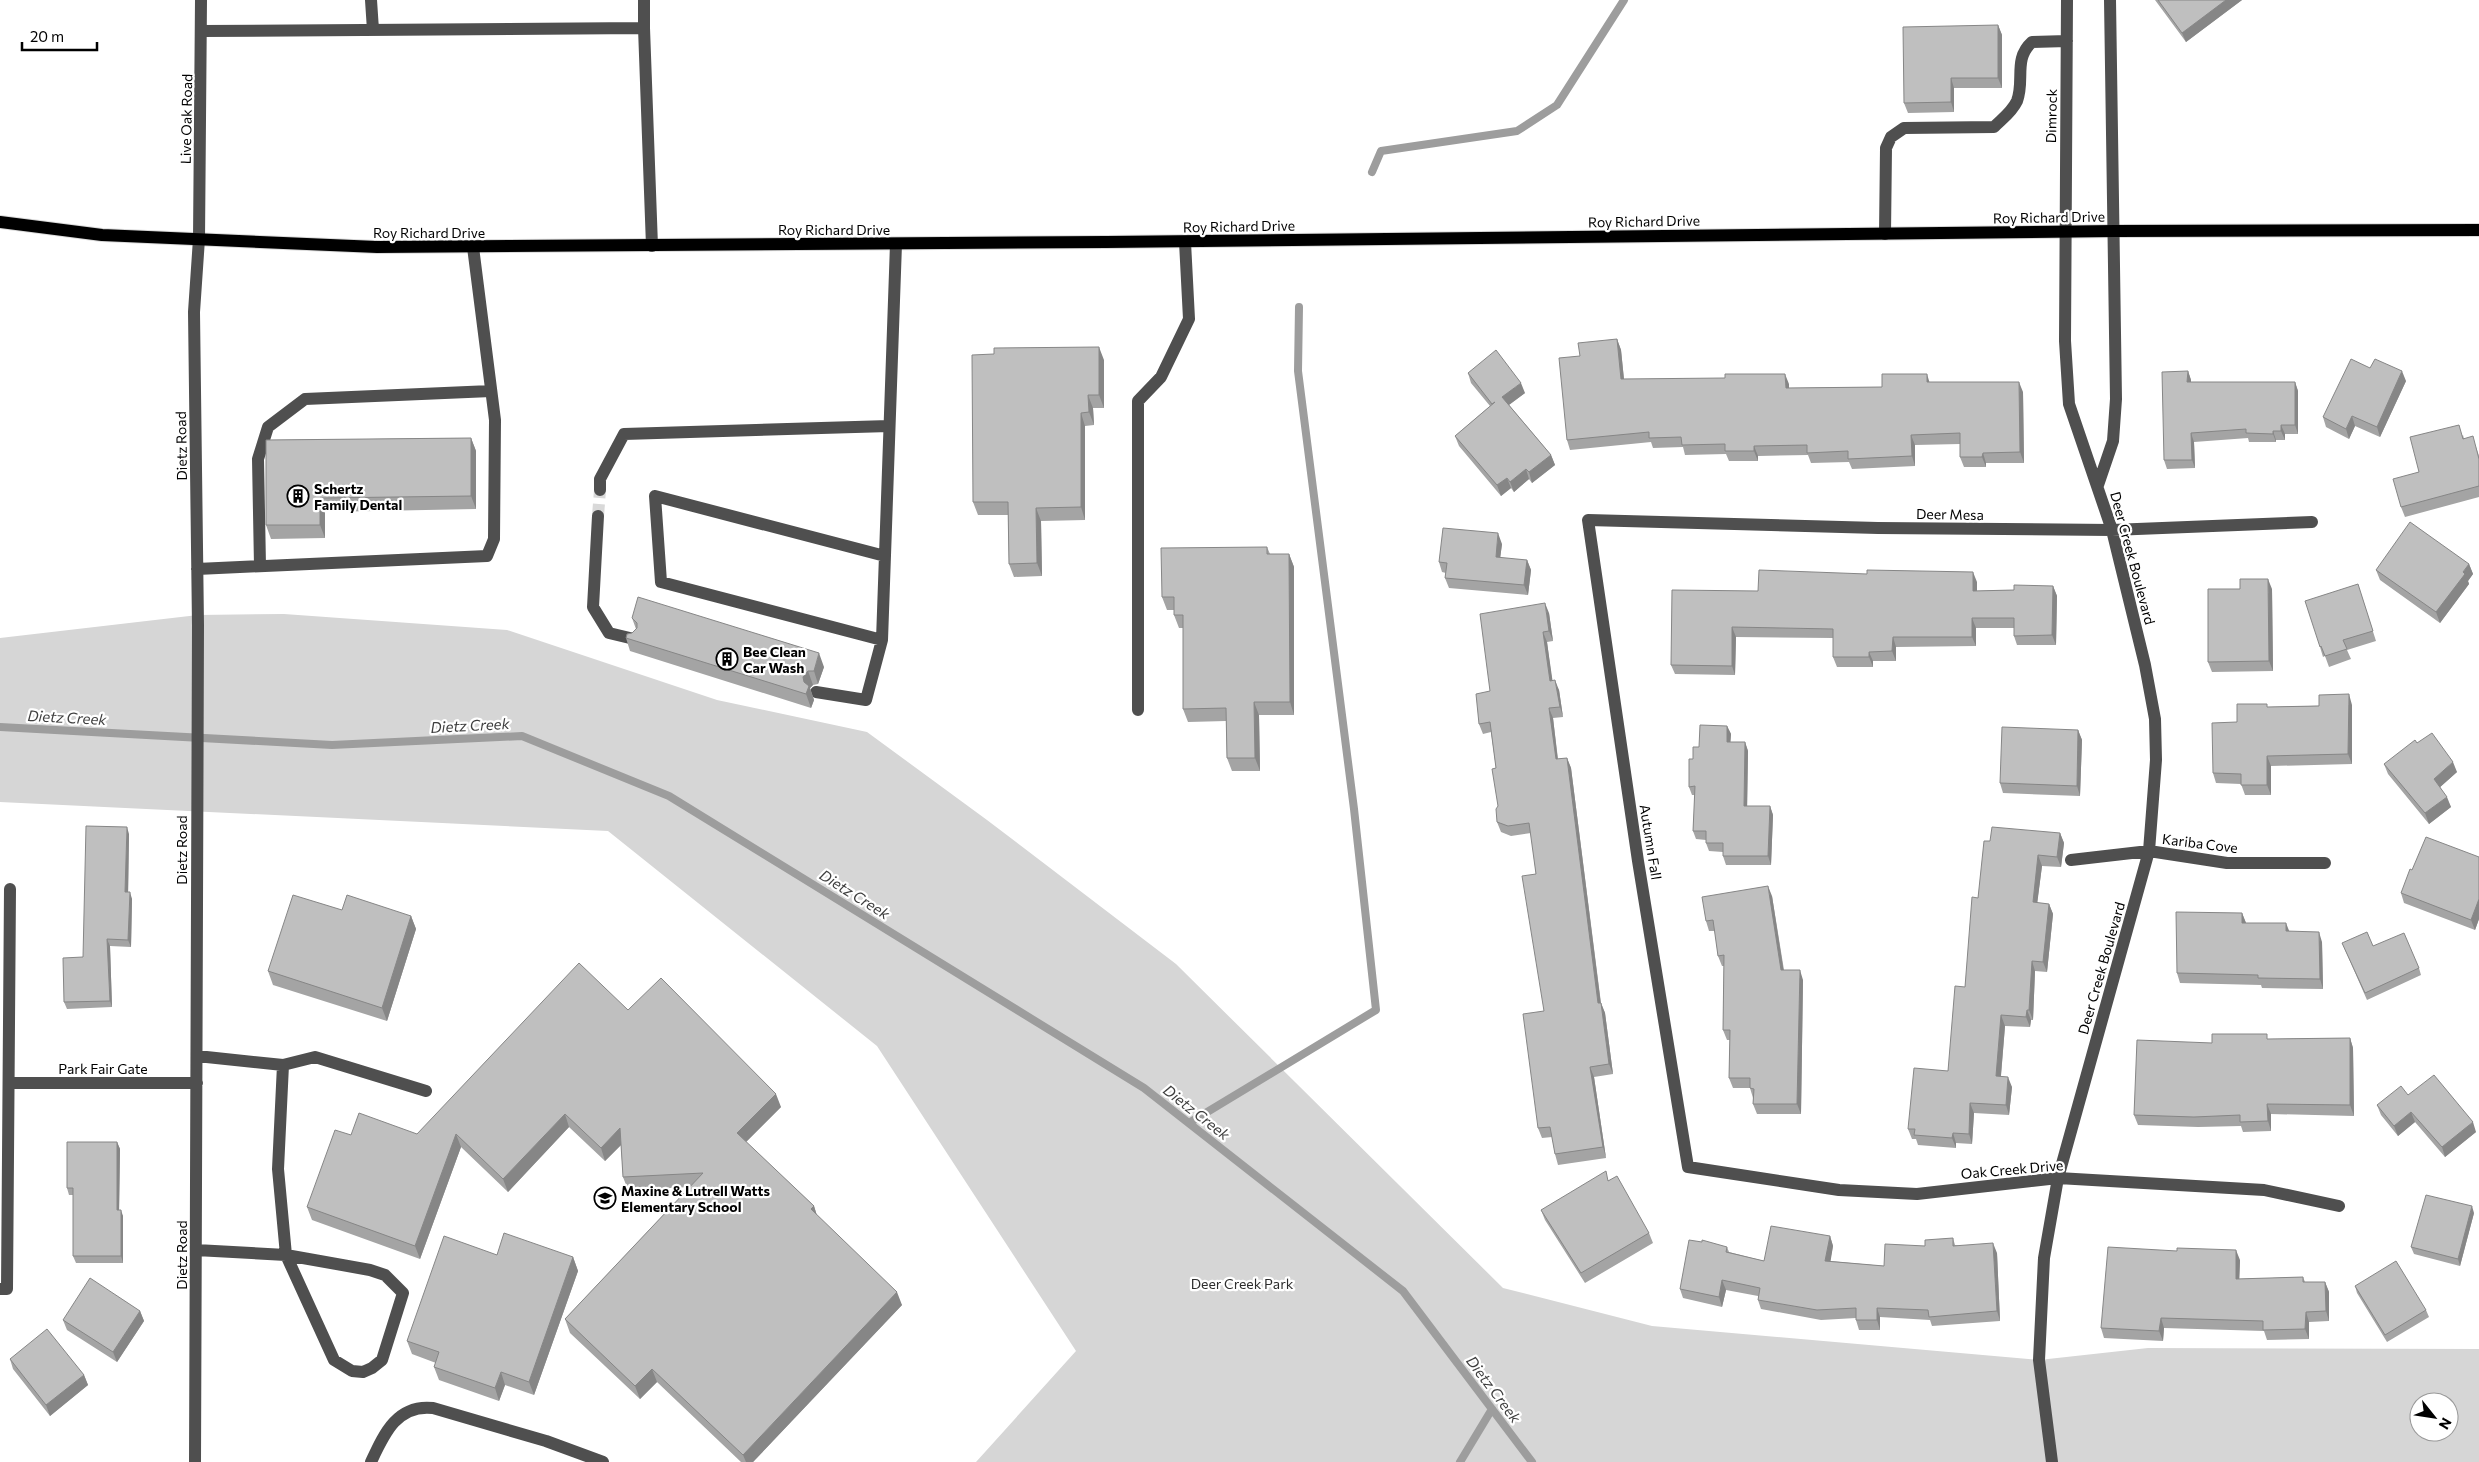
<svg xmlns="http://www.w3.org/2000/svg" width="2479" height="1462" font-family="Commissioner,sans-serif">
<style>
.green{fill:#d6d6d6;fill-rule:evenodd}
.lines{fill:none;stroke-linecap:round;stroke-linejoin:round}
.stream{stroke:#9d9d9d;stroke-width:8}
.minor-tunnel{stroke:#d9d9d9;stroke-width:12;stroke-dasharray:12 6;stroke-linecap:butt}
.major-casing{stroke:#dbdbdb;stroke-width:14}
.minor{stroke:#4f4f4f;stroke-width:12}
.major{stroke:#000;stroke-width:12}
.wall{fill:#a4a4a4}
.shaded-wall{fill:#868686}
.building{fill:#bfbfbf;stroke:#868686}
.labels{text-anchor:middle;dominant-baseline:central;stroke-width:4.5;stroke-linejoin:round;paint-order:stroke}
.street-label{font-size:14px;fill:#000;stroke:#fff}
.poi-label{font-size:14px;font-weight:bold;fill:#000;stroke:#fff;text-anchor:start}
.park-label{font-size:14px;fill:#2d2d2d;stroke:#fff}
.water-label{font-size:15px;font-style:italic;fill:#3e3e3e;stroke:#fff}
</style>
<rect width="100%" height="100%" fill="#fff"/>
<path class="green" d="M284,614L507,630L717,700L867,732L987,820L1176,964L1503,1288L1652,1326L2039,1360L2148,1348L2479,1349V1462H976L1076,1351L877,1046L608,831L0,802V638L198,615ZM2419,1402H2449V1432H2419Z"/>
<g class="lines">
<path class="stream" d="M1372,172L1381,151L1517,131L1557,105L1624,0
M0,727L332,745L522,736L669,796L1144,1088L1403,1291L1532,1462
M1189,1123L1376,1010L1354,809L1298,371L1299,307
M1460,1462L1492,1409"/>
<path class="minor-tunnel" d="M598,516L600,490"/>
<g class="major-casing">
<path id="major" d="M0,222L102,235L377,247L1106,242L2115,231L2479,230"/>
</g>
<path class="minor" d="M371,0L373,30
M644,0V28
M201,31L644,28L652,246
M1885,234L1886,148L1891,137L1904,128L1994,127C2002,119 2012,112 2017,101C2025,80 2013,59 2032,42L2067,41
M2098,485L2113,441L2116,399L2110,0
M600,490V479L624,434L889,426
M598,516L593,607L609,633L634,639
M2312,522L2112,530L1878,528L1588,520L1638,861L1688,1167L1839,1190L1917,1194L2058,1178L2264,1190L2339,1206
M260,566L258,459L268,427L305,399L491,391
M197,569L487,556L494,539L495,420L473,247
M882,640L661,582L655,496L885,556
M816,692L866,700L882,640L896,244
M1138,710V401L1161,377L1189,319L1185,242
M2071,860L2149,851L2227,863H2325
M197,1056L283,1065
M9,1083H197
M196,1250L286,1255L334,1360L352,1371L363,1372L372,1368L382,1360L403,1293L385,1275L370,1270L286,1255L278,1169L283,1065L315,1057L426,1091
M0,1289H7L10,889
M195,1462L198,625L194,312L199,239L201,0
M371,1462C384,1434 397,1404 433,1408L546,1441L603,1462
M2052,1462L2039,1360L2044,1258L2058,1178L2149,851L2156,760L2155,719L2145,665L2112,530L2069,404L2065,341L2067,0"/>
<use href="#major" class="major"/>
</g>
<path class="wall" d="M2155,0H2242L2186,42Z
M1998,25L2002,35V88H1954V112L1908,113L1904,103Z
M1617,339L1621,350L1624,379L1789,384V388L1882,387L1930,382L2023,392L2024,463H1986V467H1964L1960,457V444L1915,445V466L1852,469L1849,462L1811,463L1808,455L1758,456V461H1729L1726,454L1685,455L1683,447L1653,448L1651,442L1570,450L1567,440L1580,356Z
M1104,360V408H1093L1094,425L1085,426V520L1041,521L1042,576L1014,577L1009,564L1008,515H978L973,502Z
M2370,368L2406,381L2380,437L2355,426L2349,439L2326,427L2323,417Z
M2188,371L2191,380V382H2295L2298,391V434H2285V440H2276V442H2249L2248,438L2194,442L2195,468L2167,469L2164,460Z
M1468,373L1525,393L1509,405L1551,455L1555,465L1532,483L1529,479L1514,492L1511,488L1501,496L1459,446L1455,436L1490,406L1471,383Z
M2463,435L2464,439L2476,447L2479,456V497L2405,517L2401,507L2419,472Z
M471,438L476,451V509L325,512V538L271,539L266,525V440Z
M1502,544L1500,558L1527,560L1531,570L1528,595L1449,588L1445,578L1446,573L1442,572L1439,562Z
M1267,547L1270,554H1289L1294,567V715H1259L1260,771H1232L1227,758L1226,721L1188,722L1183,709V628H1179L1174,615V610H1167L1162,597Z
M2469,564L2473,574L2468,581L2469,584L2440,623L2380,580L2376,570Z
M1977,582V591L2014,590L2053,586L2057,596L2056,645H2017L2014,636V628H1976V646L1896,647V661H1873V667H1837L1833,657V638L1736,637L1735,675L1675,674L1671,665L1758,591Z
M2272,589L2273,671L2212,672L2208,662Z
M2361,594L2376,641L2347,650L2351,659L2329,667L2325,656L2323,657L2320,647Z
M1549,613L1553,641L1547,642L1552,681L1559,690L1563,717L1553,718L1558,759L1567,758L1571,768L1601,1003L1605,1013L1613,1074L1594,1077L1606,1158L1558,1165L1555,1154L1552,1137L1542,1138L1538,1128L1544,1011L1536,874L1531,833L1511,836L1501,832L1497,822L1498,806L1496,768L1491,732L1483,734L1479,724L1490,691Z
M632,618L824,667L818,684L813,685L810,688L814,700L811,708L630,651L626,638L632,633L636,629Z
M2352,705V764L2271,766V795H2245L2241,784L2216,783L2213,773L2237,722L2269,707Z
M1727,726L1731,734L1730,742H1745L1748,751L1747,806H1770L1773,815L1771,865H1726L1723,856V852L1709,851L1706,843V840L1696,839L1693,831L1695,795H1692L1689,787L1693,759L1699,747Z
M2078,730L2082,740L2080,796L2003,793L2000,783Z
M2417,743L2457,772L2440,787L2451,807L2429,824L2388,774L2384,764Z
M2060,833L2064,843L2061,867L2042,866L2037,903L2049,904L2053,914L2047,972L2035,971L2033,1020H2031L2030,1027L2005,1026L2001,1076L2012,1087L2009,1115L1974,1113L1972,1144L1956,1143V1148L1918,1145L1916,1139H1912L1908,1129L1948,1071L1965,987L1978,898L1990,841Z
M129,834L128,892L132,899L131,947L110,946L112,1007L67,1009L64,1002L83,957Z
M2479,857V919L2475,930L2404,903L2401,893L2412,870Z
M1772,896L1784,970L1803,980L1801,1114H1757L1753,1104V1098L1750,1088H1733L1729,1078L1730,1040H1727L1723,1030L1724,966H1722L1718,956L1715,931H1709L1706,921Z
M342,910L411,916L416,929L387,1021L273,985L268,971Z
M2242,913L2246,923L2289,931L2322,942L2323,989L2262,988L2261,985L2180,983L2177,973Z
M2342,943L2419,968L2421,975L2367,1000Z
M628,1010L781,1107L746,1142L814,1206L817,1216L902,1305L753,1462H741L657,1382L640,1399L570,1333L565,1319L690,1187L628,1190L623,1177L621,1145L605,1161L569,1127L508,1192L461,1147L420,1259L312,1220L307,1207L351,1135L417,1134Z
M2350,1038L2353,1048L2354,1116L2271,1114V1131L2243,1132L2241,1126L2198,1127L2138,1125L2134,1115L2212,1043L2269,1039Z
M2408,1095L2476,1132L2445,1157L2415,1122L2398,1136L2381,1115L2377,1105Z
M117,1142L120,1149L119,1210L123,1216V1263H76L73,1256V1195H69L67,1188Z
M1610,1180L1649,1233L1653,1243L1585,1283L1545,1220L1541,1210Z
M2474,1213L2460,1266L2414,1254L2411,1247Z
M1830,1236L1833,1246L1830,1261L1884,1266L1925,1246L1953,1238L1955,1245L1997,1253L2000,1321L1932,1326L1930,1320L1880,1317V1330H1859L1856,1320V1318L1821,1320L1761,1309L1758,1300V1296L1726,1290L1722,1307L1683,1298L1680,1289L1727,1247L1729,1252L1764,1261Z
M497,1255L573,1257L578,1271L534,1395L505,1385L499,1401L439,1380L434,1367L436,1363L412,1354L407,1341Z
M2240,1260L2239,1279L2303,1277L2305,1282H2325L2329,1292V1321L2309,1322V1339L2267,1340L2264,1331L2164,1328L2163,1341L2104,1338L2101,1328Z
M2355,1286L2426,1310L2429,1317L2387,1342L2357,1293Z
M140,1311L144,1321L117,1362L67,1330L63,1320Z
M10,1359L84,1375L88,1385L50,1416L13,1369Z"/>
<path class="shaded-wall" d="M2226,0H2242L2186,42L2182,33Z
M1998,25L2002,35V88L1998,78Z
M1951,78L1954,88V112L1951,102Z
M1617,339L1621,350L1625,390L1621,379Z
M1099,347L1104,360V408L1099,395Z
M2188,371L2191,380V391L2187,382Z
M2402,371L2406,381L2380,437L2377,427Z
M1785,374L1789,384V398L1786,388Z
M1927,374L1930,384L1927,382Z
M2019,382L2023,392L2024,463L2020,452Z
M2295,382L2298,391V434L2295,425Z
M1521,383L1525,393L1506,407L1502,397Z
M1088,395L1093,408L1094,425L1089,412Z
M1081,413L1085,426V520L1081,507Z
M2352,416L2355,426L2349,439L2346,429Z
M2281,425L2285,434V440L2281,431Z
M2273,431L2276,440V442L2273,434Z
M2191,433L2194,442L2195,468L2192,460Z
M1911,435L1915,445V466L1912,456Z
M471,438L476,451V509L471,496Z
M1754,446L1758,456V461L1754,451Z
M1983,453L1986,463V467L1982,457Z
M1551,455L1555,465L1532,483L1529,472Z
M1526,469L1529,479L1514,492L1510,482Z
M1507,478L1511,488L1501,496L1497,485Z
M320,498L325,512V538L320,525Z
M1036,508L1041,521L1042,576L1037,563Z
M1498,533L1502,544L1499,567L1496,557Z
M1289,554L1294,567V715L1290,702Z
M1527,560L1531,570L1528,595L1524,585Z
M2469,564L2473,574L2468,581L2469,584L2440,623L2436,612Z
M1973,572L1977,582V600L1973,591Z
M2268,579L2272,589L2273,671L2269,661Z
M2053,586L2057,596L2056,645L2052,635Z
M1545,603L1549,613L1553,641L1549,631Z
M1972,618L1976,628V646L1972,637Z
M1732,627L1736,637L1735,675L1732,666Z
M1543,632L1547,642L1554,691L1550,681Z
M1893,637L1896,647V661L1892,651Z
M1869,652L1873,661V667L1869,657Z
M819,653L824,667L818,684L814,671Z
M808,671L813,685L810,688L814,700L811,708L806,694L803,677Z
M1555,680L1559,690L1563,717L1560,707Z
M2349,694L2352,705V764L2348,754Z
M1254,702L1259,715L1260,771L1255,758Z
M1549,708L1553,718L1559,770L1556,759Z
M1727,726L1731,734L1730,750L1727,742Z
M2078,730L2082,740L2080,796L2077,786Z
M1745,742L1748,751L1747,815L1744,806Z
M2267,756L2271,766V795L2267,785Z
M1567,758L1571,768L1602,1013L1598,1003Z
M2453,762L2457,772L2438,789L2434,779Z
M2447,797L2451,807L2429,824L2425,813Z
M1770,806L1773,815L1771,865L1768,856Z
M127,827L129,834L128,899L125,892Z
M2060,833L2064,843L2061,867L2057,857Z
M2038,855L2042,866L2036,913L2033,902Z
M1768,886L1772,896L1785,980L1781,970Z
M130,892L132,899L131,947L128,940Z
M2479,899V919L2475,930L2471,920Z
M2049,904L2053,914L2047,972L2043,962Z
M2242,913L2246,923H2242Z
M411,916L416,929L387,1021L382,1008Z
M2286,923L2290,933L2286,931Z
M2319,932L2322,942L2323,989L2320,979Z
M107,939L110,946L112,1007L110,1001Z
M2032,961L2035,971L2033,1020L2029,1010Z
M1800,970L1803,980L1801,1114L1797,1104Z
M1601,1003L1605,1013L1613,1074L1609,1064Z
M2027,1010L2031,1020L2030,1027L2026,1017Z
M2001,1015L2005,1026L2000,1086L1996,1076Z
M2350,1038L2353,1048L2354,1116L2350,1105Z
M1590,1067L1594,1077L1606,1158L1603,1147Z
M2008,1077L2012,1087L2009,1115L2006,1105Z
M776,1094L781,1107L742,1146L737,1133Z
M1970,1103L1974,1113L1972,1144L1969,1134Z
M2267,1104L2271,1114V1131L2268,1121Z
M2411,1112L2415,1122L2398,1136L2394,1126Z
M565,1114L569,1127L508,1192L503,1179Z
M2473,1122L2476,1132L2445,1157L2442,1147Z
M620,1128L625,1141L605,1161L601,1148Z
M1953,1133L1956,1143V1148L1952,1138Z
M456,1134L461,1147L420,1259L415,1246Z
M117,1142L120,1149L119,1216L117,1210Z
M814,1206L818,1219L811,1209Z
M2472,1206L2474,1213L2460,1266L2458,1259Z
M121,1210L123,1216V1263L121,1256Z
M1830,1236L1833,1246L1829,1271L1825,1261Z
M1993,1243L1997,1253L2000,1321L1997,1311Z
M2236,1250L2240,1260L2239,1289L2236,1279Z
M573,1257L578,1271L534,1395L529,1382Z
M1722,1280L1726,1290L1722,1307L1719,1297Z
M2325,1282L2329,1292V1321L2326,1311Z
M897,1292L902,1305L753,1462H746L743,1455Z
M1877,1308L1880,1317V1330L1877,1320Z
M140,1311L144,1321L117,1362L113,1352Z
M2306,1312L2309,1322V1339L2305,1329Z
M2161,1318L2164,1328L2163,1341L2159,1331Z
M652,1369L657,1382L640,1399L635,1386Z
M501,1372L505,1385L499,1401L495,1388Z
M84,1375L88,1385L50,1416L46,1405Z"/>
<path class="building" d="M2158,0H2226L2182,33Z
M1998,25V78H1951V102L1904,103L1903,27Z
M1617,339L1621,379L1725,378V374H1785L1786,388L1882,387V374H1927V382H2019L2020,452L1983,453L1982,457H1960V433L1911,435L1912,456L1848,459V451L1807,453V445L1754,446V451H1725V444L1682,445L1681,437L1649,438V432L1567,440L1559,358L1580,356L1578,343Z
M1099,347V395H1088L1089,412L1081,413V507L1036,508L1037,563L1009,564L1008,502H973L972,355L994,354V348Z
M1496,350L1521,383L1502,397L1551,455L1529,472L1526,469L1510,482L1507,478L1497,485L1455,436L1495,402L1492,404L1468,373Z
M2351,359L2370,368L2375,359L2402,371L2377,427L2352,416L2346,429L2323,417Z
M2188,371L2187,382H2295V425H2281V431H2273V434L2246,433V429L2191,433L2192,460H2164L2162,372Z
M2459,425L2463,439L2473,436L2479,459V486L2401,507L2393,479L2419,472L2410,437Z
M471,438V496L320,498V525H266V440Z
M2410,522L2469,564L2463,572L2465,574L2436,612L2376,570Z
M1443,528L1498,533L1496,557L1527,560L1524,585L1445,578L1447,563L1439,562Z
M1267,547V554H1289L1290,702H1254L1255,758H1227L1226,708L1183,709V615H1174V597H1162L1161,548Z
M1759,570L1867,574V570L1973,572V591L2014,590V585L2053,586L2052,635L2014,636V618H1972V637H1893L1892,651L1869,652V657H1833V629L1732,627V666L1671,665L1672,590L1758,591Z
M2240,579H2268L2269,661L2208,662V589H2240Z
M2358,584L2373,631L2343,640L2347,649L2325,656L2321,646L2320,647L2305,601Z
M638,597L819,653L814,671H808L803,677L804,682L809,686L806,694L626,638L627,634L632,633L637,628V623L632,618Z
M1545,603L1549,631L1543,632L1550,681L1555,680L1560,707L1549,708L1556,759L1567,758L1598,1003H1601L1609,1064L1590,1067L1603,1147L1555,1154L1550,1127L1538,1128L1523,1014L1544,1011L1522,876L1536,874L1529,823L1508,826L1497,822L1496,809L1498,806L1492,769L1496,768L1490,722L1479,724L1476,694L1490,691L1480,614Z
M2349,694L2348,754L2267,756V785H2241V774L2213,773L2212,723L2237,722V704H2267V707L2319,706V695Z
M1700,725L1727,726V742H1745L1744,806H1770L1768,856H1723V843H1706V831H1693L1695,786L1689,787V759H1693V747H1699Z
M2002,727L2078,730L2077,786L2000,783Z
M2432,733L2453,762L2434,779L2447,797L2425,813L2384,764L2415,740L2417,743Z
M86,826L127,827L125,892H130L128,940L107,939L110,1001L64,1002L63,958L83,957Z
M1992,827L2060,833L2057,857L2038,855L2033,902L2049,904L2043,962L2032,961L2029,1010H2027L2026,1017L2001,1015L1996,1076L2008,1077L2006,1105L1970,1103L1969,1134L1953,1133L1952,1138L1914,1135L1915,1129H1908L1914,1068L1948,1071L1955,986L1965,987L1972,897L1978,898L1984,841H1990Z
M2426,837L2479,857V899L2471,920L2401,893L2410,869L2412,870Z
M1768,886L1781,970H1800L1797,1104H1753L1754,1089L1750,1088V1078H1729L1730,1030H1723L1724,955L1718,956L1713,920L1706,921L1702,897Z
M293,895L342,910L347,895L411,916L382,1008L268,971Z
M2176,912L2242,913V923H2286V931L2319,932L2320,979L2258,978V975L2177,973Z
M2367,932L2373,946L2404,933L2419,968L2365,993L2342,943Z
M579,963L628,1010L661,978L776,1094L737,1133L814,1206L811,1209L897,1292L743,1455L652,1369L635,1386L565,1319L703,1173L623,1177L620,1128L601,1148L565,1114L503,1179L456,1134L415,1246L307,1207L335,1130L351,1135L359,1113L417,1134Z
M2212,1034H2267V1039L2350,1038V1105L2267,1104L2268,1121L2240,1122V1115L2194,1117L2134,1115L2137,1040L2212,1043Z
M2434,1075L2473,1122L2442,1147L2411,1112L2394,1126L2377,1105L2401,1086L2408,1095Z
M67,1142H117V1210H121V1256H73V1188H67Z
M1606,1171L1608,1181L1617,1176L1649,1233L1581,1273L1541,1210Z
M2426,1195L2472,1206L2458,1259L2411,1247Z
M1771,1226L1830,1236L1825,1261L1884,1266L1885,1244L1925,1246V1240L1953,1238V1246L1993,1243L1997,1311L1929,1317L1928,1310L1877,1308V1320H1856V1308L1817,1310L1758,1300L1760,1288L1722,1280L1719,1297L1680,1289L1689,1240L1702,1242V1240L1727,1247L1726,1252L1764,1261Z
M504,1233L573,1257L529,1382L501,1372L495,1388L434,1367L439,1352L407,1341L444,1236L497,1255Z
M2108,1247L2177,1251V1248L2236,1250V1279L2303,1277V1282H2325L2326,1311L2306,1312L2305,1329L2263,1330V1321L2161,1318L2159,1331L2101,1328Z
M2396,1261L2426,1310L2385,1335L2355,1286Z
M90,1278L140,1311L113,1352L63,1320Z
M47,1329L84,1375L46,1405L10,1359Z"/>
<defs>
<g id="building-ring" transform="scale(1.125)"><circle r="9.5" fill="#fff" stroke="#000" stroke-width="1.5"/><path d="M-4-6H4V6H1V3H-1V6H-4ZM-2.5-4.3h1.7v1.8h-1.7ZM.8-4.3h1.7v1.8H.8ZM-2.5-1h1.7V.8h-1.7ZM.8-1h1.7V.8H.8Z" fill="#000"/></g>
<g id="school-ring" transform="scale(1.125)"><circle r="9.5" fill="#fff" stroke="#000" stroke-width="1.5"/><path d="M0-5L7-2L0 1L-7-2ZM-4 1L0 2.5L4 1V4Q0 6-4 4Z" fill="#000"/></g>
</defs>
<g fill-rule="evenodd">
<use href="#building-ring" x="298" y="496"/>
<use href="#building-ring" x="727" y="659"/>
<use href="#school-ring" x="605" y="1198"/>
</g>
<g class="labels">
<g class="street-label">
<text transform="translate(2051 116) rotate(-89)">Dimrock</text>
<text transform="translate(186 119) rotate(-89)">Live Oak Road</text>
<text transform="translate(2049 217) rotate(-1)">Roy Richard Drive</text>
<text transform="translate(1644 221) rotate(-1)">Roy Richard Drive</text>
<text transform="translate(1239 226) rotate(-1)">Roy Richard Drive</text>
<text x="834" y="229">Roy Richard Drive</text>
<text x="429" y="232">Roy Richard Drive</text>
<text transform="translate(181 446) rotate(-91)">Dietz Road</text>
<text transform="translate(1950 514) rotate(1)">Deer Mesa</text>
<text transform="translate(2133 558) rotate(75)">Deer Creek Boulevard</text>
<text transform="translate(1651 842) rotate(81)">Autumn Fall</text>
<text transform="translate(2200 843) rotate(7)">Kariba Cove</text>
<text transform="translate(181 850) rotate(-90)">Dietz Road</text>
<text transform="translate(2101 968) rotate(-74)">Deer Creek Boulevard</text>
<text x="103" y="1068">Park Fair Gate</text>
<text transform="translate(2012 1169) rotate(-5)">Oak Creek Drive</text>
<text transform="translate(181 1255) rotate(-90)">Dietz Road</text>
</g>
<g class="poi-label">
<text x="314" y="488">Schertz<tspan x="314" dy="16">Family Dental</tspan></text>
<text x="743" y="651">Bee Clean<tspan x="743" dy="16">Car Wash</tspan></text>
<text x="621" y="1190">Maxine &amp; Lutrell Watts<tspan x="621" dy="16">Elementary School</tspan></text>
</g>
<g class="park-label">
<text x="1242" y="1283">Deer Creek Park</text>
</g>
<g class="water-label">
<text transform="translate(67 717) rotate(3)">Dietz Creek</text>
<text transform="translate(470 725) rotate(-3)">Dietz Creek</text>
<text transform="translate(855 894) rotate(32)">Dietz Creek</text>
<text transform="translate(1197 1112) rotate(38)">Dietz Creek</text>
<text transform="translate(1494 1389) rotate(53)">Dietz Creek</text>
</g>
</g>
<g transform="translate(2434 1417) rotate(120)"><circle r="24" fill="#ffffff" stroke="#999999"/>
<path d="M0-4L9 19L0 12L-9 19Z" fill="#000000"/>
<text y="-8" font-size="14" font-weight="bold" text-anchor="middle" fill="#000000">N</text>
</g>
<path d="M22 42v8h75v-8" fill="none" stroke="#000000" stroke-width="2.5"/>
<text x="30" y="42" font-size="15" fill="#000000" stroke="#ffffff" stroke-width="4" paint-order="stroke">20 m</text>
</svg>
